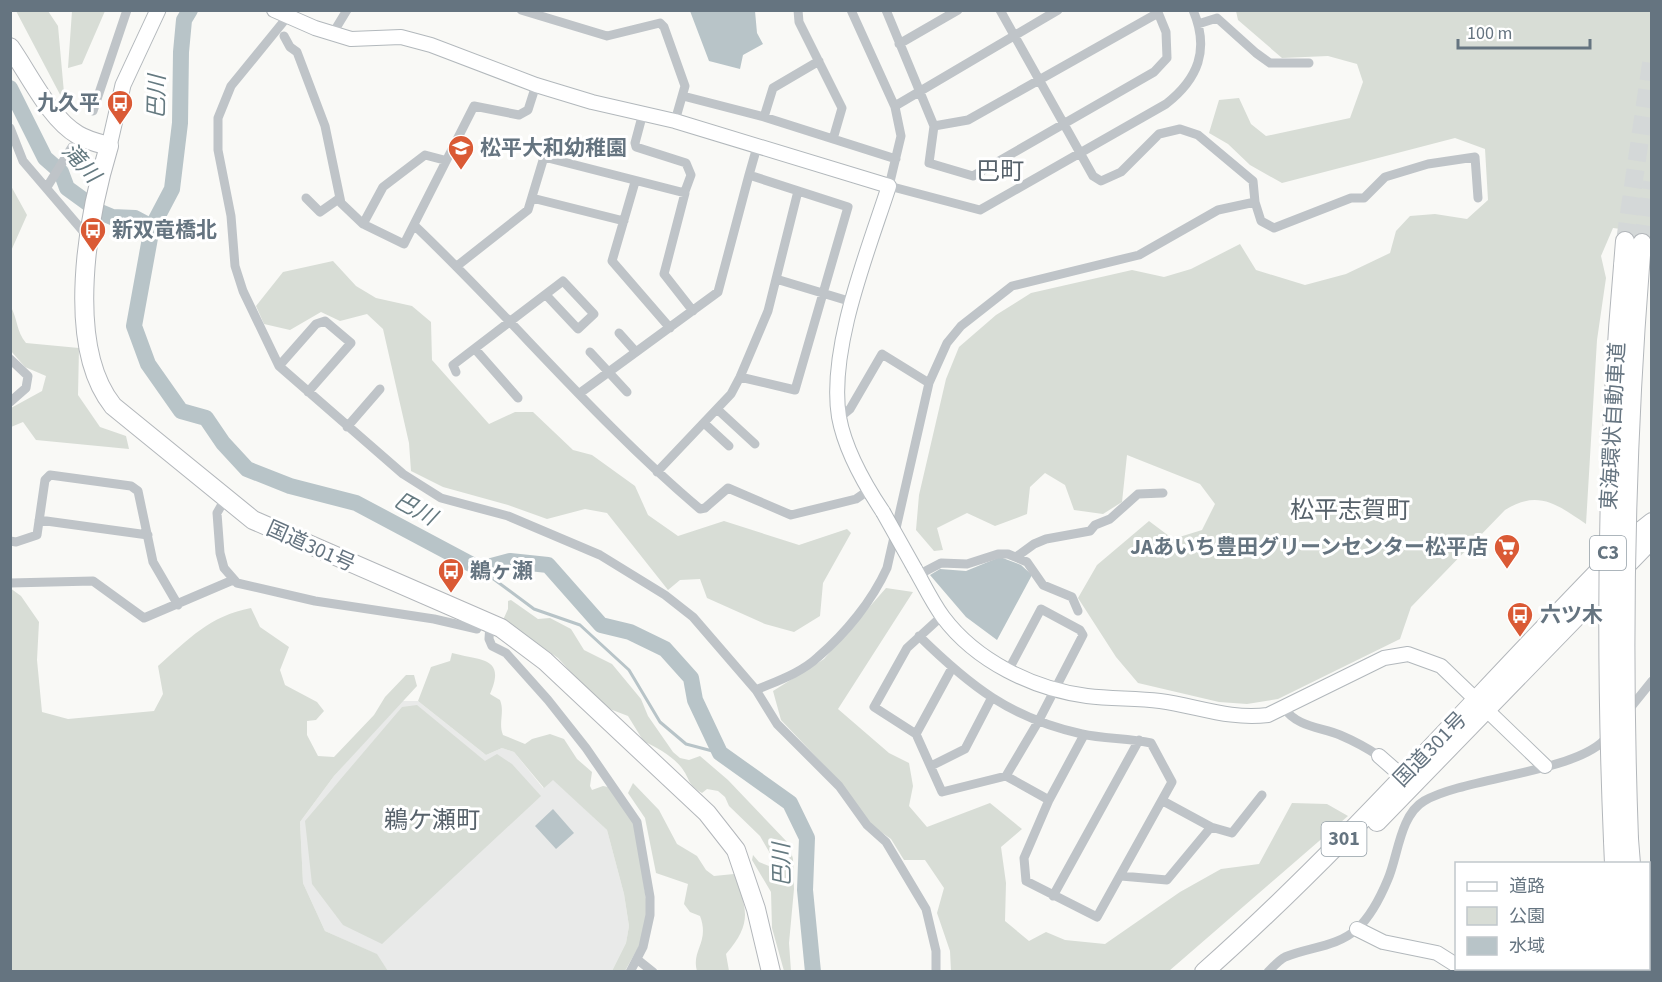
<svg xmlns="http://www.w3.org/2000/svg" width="1662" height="982" font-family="'Source Sans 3','Noto Sans JP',sans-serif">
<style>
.built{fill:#e9eae9}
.green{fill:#d8ddd6}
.water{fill:#b8c4c8}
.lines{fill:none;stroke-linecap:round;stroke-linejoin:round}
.stream{stroke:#b8c4c8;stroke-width:3}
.river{stroke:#b8c4c8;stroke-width:16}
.highway-tunnel{stroke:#d4d8d8;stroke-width:18;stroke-dasharray:18 9;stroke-linecap:butt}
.secondary-casing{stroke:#b2b8bc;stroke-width:16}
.primary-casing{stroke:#b3b8bc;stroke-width:17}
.highway-casing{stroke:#b3b7bb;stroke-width:20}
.street{stroke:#bfc4c8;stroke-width:9}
.secondary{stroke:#fff;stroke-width:14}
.primary{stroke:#fff;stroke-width:15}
.highway{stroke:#fff;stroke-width:18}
.secondary-bridge-casing{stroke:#b2b8bc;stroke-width:16;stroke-linecap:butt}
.highway-bridge-casing{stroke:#b3b7bb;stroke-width:20;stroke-linecap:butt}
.secondary-bridge{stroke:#fff;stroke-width:14}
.highway-bridge{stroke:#fff;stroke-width:18}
.labels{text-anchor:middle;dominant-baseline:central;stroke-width:6;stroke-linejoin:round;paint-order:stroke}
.shield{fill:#fff;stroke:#939ea6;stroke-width:1.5}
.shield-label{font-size:20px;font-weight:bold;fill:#657480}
.poi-label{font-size:21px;font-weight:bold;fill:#657480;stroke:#fff;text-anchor:start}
.street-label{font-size:21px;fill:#657480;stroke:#fff}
.water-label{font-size:22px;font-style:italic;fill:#657a81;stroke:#fff}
.quarter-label{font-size:24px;fill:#57626b;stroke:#fff}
</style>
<rect width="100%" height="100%" fill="#f9f9f6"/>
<path class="built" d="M401,701H418L486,755L502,748L514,752L543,788L553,779L607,830L624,894L629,926L626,943L612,971H388L376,954L325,931L303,883L300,822L334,776Z"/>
<path class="green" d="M16,11H48L58,26L65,104Z
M72,11H105L82,64L68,68Z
M1236,11H1652L1651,233L1613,228L1601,256L1606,278L1597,340L1586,524C1558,505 1538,489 1505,510L1411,607L1400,639L1278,699L1247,704L1219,702L1138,683L1116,657L1078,598L1097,565L1149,521L1173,539L1202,530L1215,504L1200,484L1127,455L1122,502L1103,514L1074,510L1065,485L1045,473L1030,487L1027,514L995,526L967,513L937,528L943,550L934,551L916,530L919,495L946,379L959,347L996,315L1031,293L1132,270L1164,277L1191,269L1240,244L1256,270L1305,285L1346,274L1390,253L1396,231L1410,216L1435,214L1467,219L1488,200L1485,149L1455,138L1282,183L1250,165L1228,144L1209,133L1219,100L1239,98L1251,124L1266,136L1350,118L1363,82L1357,64L1328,56L1282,58L1238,20Z
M11,186L27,215L11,251L10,186Z
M333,261L356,286L376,298L412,306L431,322L432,360L489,424L515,412H533L573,450L592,455L635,486L648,515L678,536L724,521L799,545L847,529L851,533L823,583L820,616L794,632L765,624L707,598L700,579L680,580L668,590L607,513L585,509L547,519L508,505L443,487L411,471L409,443L383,329L367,314L340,321L321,312L290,330L264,324L256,306L283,272Z
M10,305C18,319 16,331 26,343L79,348L78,395L100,427L126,436L129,449L36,440L23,422L11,427V408L42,391L46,376L25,367L11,351Z
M10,588L21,596L39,622L37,660L42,712L68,719L154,711L163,694L158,666C189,639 209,616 251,608L260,627L289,647L280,670L285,685L317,702L324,711L316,720L307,721V735L318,756L334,757L374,715L385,697L406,675H414L417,686L334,776L300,822L303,883L325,931L377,954L388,971H11Z
M886,588L913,592L838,709L889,753L909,763L913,786L909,806L927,827L990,803L1022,829L1001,847L1006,883L1005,921L1029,941L1046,932L1065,940L1105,944L1180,892L1221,869L1259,864L1292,803L1327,804L1348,816L1169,971H951L950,951L937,913L944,888L925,860H904L891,839L871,825L841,783L781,720L773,691L824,659Z
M511,600L538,619L550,618L571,629L584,650L612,664L641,699L648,716L673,752L680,758L689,760L700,756L728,780L789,844L793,859L794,889L789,943L791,971H784L772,928L771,892L752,860L753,855L759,862L769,866L775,862L760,836L729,806L725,797L718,791L707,789L702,793C686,783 691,780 681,767C673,757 656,746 644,742L628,716L602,706L558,658L503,620L508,609V601Z
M452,653C482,661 506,657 490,694L500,700C505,712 498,723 503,735L525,744L532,739L550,734L564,739L577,759L592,772L590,786L592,790L603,786L608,787L635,824L646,899L647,917L639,946L625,971H612L626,943L629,926L624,894L607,830L553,780L544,788L514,752L502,748L486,755L418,701L431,667L450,661Z
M417,705L485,761L497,754L512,764L541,796L382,944L343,925L312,884L305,821L402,707Z
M633,783L659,810L677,844L697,856L706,870L714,876L734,874C747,909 753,923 726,954L729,971H697C691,950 710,942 700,916L690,912L684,904L688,884L656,873L645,818L628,793Z"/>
<path class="water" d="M690,11H755L757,33L763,44L743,55L740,69L709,61Z
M1000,557L1021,565L1032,575L997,640L966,617L930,575L940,569L966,571Z
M553,809L574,833L556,849L535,826Z"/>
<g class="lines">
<path class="stream" d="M480,569L534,609L580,625L629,670L660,722L686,744L720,753"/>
<path class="river" d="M190,10L184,20L181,52L180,123L172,189L152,227L134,326L148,364L181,411L206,418L223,443L247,469L290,486L356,503L480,569L510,561L548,565L601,625L630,632L665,649L691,678L695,700L720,753L790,803L807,838L805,890L813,972
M10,88L45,158L61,172L67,188L100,212L112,217L135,218L152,227"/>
<path class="highway-tunnel" d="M1625,241L1652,57
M1642,243L1652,182"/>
<g class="secondary-casing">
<path id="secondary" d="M274,10L315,28L351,39L401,37L431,45L536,85L592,102L675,121L889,186C868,251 828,349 839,417C845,450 865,485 883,512
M915,569C924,585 932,602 943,617C976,661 1033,689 1087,696C1112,699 1136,698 1160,701C1197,706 1230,720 1268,715L1384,658L1408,654L1441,666L1545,766
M1379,756L1403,777
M1357,929L1383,942L1437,953L1456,965"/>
</g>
<g class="primary-casing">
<path id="primary" d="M109,146L123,85L158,10"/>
</g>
<g class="highway-casing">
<path id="highway" d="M10,47C29,74 50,119 78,135C88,141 98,143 109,146C88,215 64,345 113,406L253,520L501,628L545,661L707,813L736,850L756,909L771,972
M1623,266L1625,241
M1640,267L1642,243
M1377,822L1652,539
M1629,839L1631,864
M1613,841L1614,864
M1622,968L1623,972
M1639,968V972
M1204,972C1355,838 1486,684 1628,541L1652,522"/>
</g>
<path class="street" d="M293,10L231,86L218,118V150L231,216L235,266L243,291L279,366L403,474L441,498L508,516L600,555L665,595L693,617L756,690L777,724L839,786L867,825L886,842L926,909L936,951V972
M521,10L607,36L660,23L664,27L685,86L675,121
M798,10L799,22L842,108L833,139
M851,10L895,107L901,136L889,186L980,210L1166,104C1198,79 1210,50 1193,10
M886,10L934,126L929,163L973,176L1154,72L1167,58L1166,32L1157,10
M1000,10L1093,176L1101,181L1121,172L1159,134L1180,129L1198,135L1253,181L1255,202L1261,221L1274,228L1351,198H1364L1385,177L1428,164L1475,157L1478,198
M1198,24L1217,18L1256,53L1270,63H1309
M333,33L347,10
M284,36L290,47L297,52L325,126L341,203L363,224
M899,44L958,10
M683,96L764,117L896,159
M895,106L1058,10
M93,111L127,10
M643,113L635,143L636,147L686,163L691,175L684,194
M764,117L773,88L819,61
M934,126L968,120L1158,13
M10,128L23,161L88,237
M444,160L425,155L383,187L363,224L404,244L474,106L519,115L528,110L536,85
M749,175L757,147
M635,182L612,261L670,328
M47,187L72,147
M306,198L320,212L340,198
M532,198L624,221
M414,225C511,317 597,422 700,509L705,508L728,488L791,515L856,499L869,490
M457,266L528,210L544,157L685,193L664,274L693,311
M776,279L852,302
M619,333L636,352
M475,349L518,398
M590,352L627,392
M10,359L28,376L26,388L10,402
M279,366L316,324L325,321L351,343L308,392
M456,372L453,365L563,281L594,314L578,329L547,296
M580,393L718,292L749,175L848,207L795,390L740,377
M717,409L755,444
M839,418L850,409L882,354L929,383
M704,423L729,446
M347,427L380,389
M657,472L731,394L740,377L768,311L798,191
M225,499L217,513L220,553L224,568L237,583L315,601L434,619L477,629L481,620
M39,520L148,535
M10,541L16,542L37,535L45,480L50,475L131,486L138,491L153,562L178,605
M1016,557L1034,544L1046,539L1090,531L1095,525L1110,519L1138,494L1163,493
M918,575L941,563L967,564L998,554H1008L1027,562L1043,585L1072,597L1078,611
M10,583L93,581L144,618L233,580
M942,616L907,648L874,707L916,734L942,792L1006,776L1049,800
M490,623L489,639L492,646L506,653L548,700L586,748L637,822L650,897V915L643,947L630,972
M919,636C970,686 1010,718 1082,734C1104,739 1128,738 1151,743L1172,782L1097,917L1026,881L1024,858L1049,800L1084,735
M756,690C777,681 801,673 818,657C846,633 872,601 887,568L929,383L947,343L961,326L1012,286L1139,255L1218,210L1255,202
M1284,708C1297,727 1320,727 1340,735C1354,741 1367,748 1379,756
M1627,712L1652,681
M916,734L952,668
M931,766L965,749L991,699
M1006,776L1038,722L1083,635L1080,630L1041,609L1008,671
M1211,827L1232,833L1262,795
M1121,876L1167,880L1211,827L1163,801
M1053,896L1139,740
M638,960L653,972
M1268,972C1273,967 1279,960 1285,957C1309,947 1337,947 1357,929C1371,916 1381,896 1388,879C1398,856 1400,815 1424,801C1465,777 1580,772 1607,737"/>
<use href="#secondary" class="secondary"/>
<use href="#primary" class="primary"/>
<use href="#highway" class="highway"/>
<g class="secondary-bridge-casing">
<path id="secondary-bridge" d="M883,512L915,569"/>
</g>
<g class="highway-bridge-casing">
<path id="highway-bridge" d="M1629,839C1622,648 1625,458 1640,267
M1613,841C1605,649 1606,458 1623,266"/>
</g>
<use href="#secondary-bridge" class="secondary-bridge"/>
<use href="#highway-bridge" class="highway-bridge"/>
</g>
<defs>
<g id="bus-pin" transform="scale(1.35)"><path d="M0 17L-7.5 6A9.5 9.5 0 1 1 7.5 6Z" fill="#da5a35" stroke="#fff"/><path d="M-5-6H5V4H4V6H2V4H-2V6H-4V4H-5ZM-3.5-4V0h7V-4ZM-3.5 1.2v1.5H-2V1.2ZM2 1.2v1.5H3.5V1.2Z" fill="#fff"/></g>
<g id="school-pin" transform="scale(1.35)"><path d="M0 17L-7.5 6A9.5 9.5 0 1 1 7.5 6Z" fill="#da5a35" stroke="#fff"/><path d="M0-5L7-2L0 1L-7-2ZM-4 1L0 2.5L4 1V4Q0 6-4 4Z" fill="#fff"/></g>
<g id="supermarket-pin" transform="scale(1.35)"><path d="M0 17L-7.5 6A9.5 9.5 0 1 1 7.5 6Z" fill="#da5a35" stroke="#fff"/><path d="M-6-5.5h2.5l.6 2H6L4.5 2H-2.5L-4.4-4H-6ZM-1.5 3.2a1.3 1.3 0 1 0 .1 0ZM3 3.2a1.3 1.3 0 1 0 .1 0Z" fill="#fff"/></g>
</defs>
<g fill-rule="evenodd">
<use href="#bus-pin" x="120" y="103"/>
<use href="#school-pin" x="461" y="148"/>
<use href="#bus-pin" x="93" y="230"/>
<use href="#supermarket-pin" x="1507" y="547"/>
<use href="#bus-pin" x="451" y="571"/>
<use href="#bus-pin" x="1520" y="615"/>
</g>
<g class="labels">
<g class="shield">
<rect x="1590" y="536" width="36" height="34" rx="4.5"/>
<rect x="1321.5" y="822" width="45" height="34" rx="4.5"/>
</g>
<g class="shield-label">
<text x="1608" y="553">C3</text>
<text x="1344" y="839">301</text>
</g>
<g class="poi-label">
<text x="100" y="103" text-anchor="end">九久平</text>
<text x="480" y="148">松平大和幼稚園</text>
<text x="112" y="230">新双竜橋北</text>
<text x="1488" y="547" text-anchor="end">JAあいち豊田グリーンセンター松平店</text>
<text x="470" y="571">鵜ヶ瀬</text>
<text x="1540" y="615">六ツ木</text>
</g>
<g class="street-label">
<text transform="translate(1613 426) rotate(-87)">東海環状自動車道</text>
<text transform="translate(311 546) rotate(24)">国道301号</text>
<text transform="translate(1430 749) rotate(-46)">国道301号</text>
</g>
<g class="water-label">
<text transform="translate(157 97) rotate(-89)">巴川</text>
<text transform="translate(81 163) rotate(48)">滝川</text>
<text transform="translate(415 509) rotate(28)">巴川</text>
<text transform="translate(782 865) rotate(-91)">巴川</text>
</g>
<g class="quarter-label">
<text x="1000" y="171">巴町</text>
<text x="1350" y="510">松平志賀町</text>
<text x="432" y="820">鵜ケ瀬町</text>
</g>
</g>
<rect width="1662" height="982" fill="none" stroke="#657480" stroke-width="24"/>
<rect x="1455" y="862" width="195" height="108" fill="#ffffff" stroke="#c1c7cc" stroke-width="1.5"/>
<rect x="1467" y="882" width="30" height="9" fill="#ffffff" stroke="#c1c7cc" stroke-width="1.5"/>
<text x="1509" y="892" font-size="18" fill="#657480">道路</text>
<rect x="1467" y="907" width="30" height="18" fill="#d8ddd6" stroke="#c1c7cc" stroke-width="1.5"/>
<text x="1509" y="922" font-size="18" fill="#657480">公園</text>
<rect x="1467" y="937" width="30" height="18" fill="#b8c4c8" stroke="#c1c7cc" stroke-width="1.5"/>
<text x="1509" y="952" font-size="18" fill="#657480">水域</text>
<path d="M1458 39v9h132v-9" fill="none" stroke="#657480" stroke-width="3"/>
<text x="1467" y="39" font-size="18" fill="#657480" stroke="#ffffff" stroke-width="4.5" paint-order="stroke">100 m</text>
</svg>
